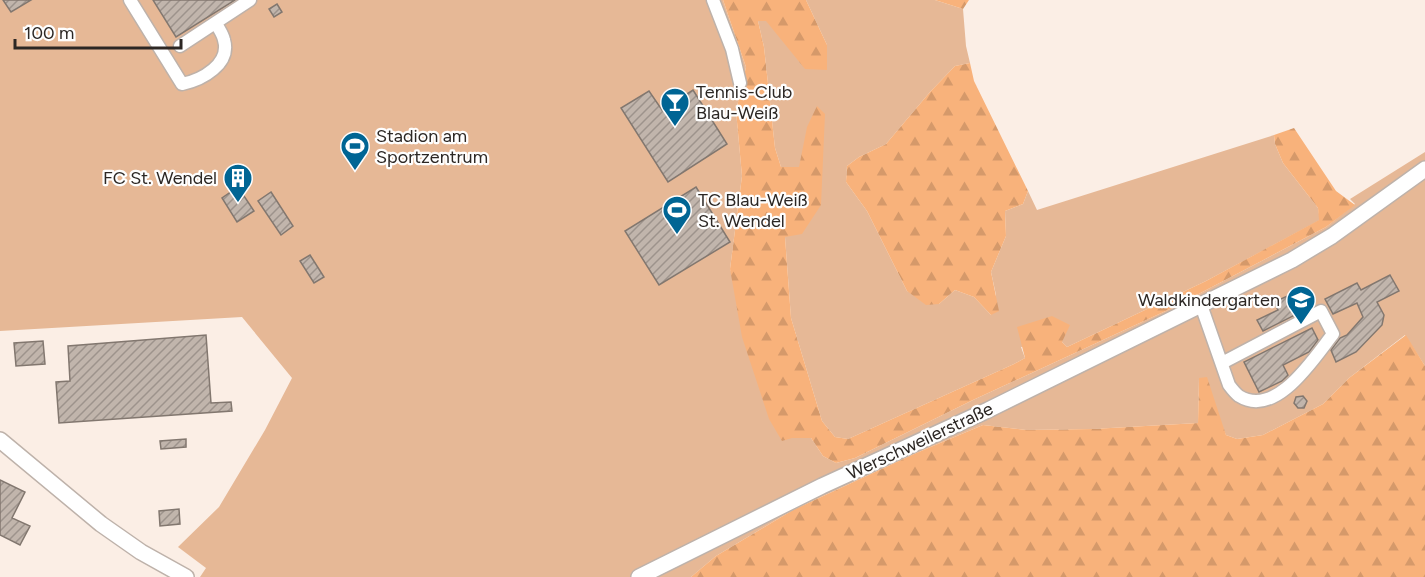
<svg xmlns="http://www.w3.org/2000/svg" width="1425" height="577" font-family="Figtree,sans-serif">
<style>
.green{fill:#e6b896}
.forest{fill:url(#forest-firs)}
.building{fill:url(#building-hatch);stroke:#82776f;stroke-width:1.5}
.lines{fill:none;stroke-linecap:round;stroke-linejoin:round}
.minor-casing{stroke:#beb2aa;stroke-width:15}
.major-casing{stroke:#beb2aa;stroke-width:18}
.minor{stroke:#fff;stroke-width:12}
.major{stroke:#fff;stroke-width:15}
.labels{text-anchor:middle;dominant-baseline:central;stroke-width:4.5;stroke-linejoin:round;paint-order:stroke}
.poi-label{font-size:18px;fill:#2c2724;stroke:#fefefe;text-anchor:start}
.street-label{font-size:18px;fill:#2c2724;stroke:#fefefe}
</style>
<defs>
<pattern id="forest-firs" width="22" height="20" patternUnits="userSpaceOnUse" patternTransform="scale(1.5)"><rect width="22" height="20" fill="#f8b27b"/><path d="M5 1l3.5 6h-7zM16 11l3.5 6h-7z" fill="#d5996a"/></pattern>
<pattern id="building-hatch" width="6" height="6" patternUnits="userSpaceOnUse" patternTransform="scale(1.5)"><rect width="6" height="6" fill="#c1b5ac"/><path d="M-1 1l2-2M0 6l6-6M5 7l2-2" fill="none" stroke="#9d938c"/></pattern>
</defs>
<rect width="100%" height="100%" fill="#fbeee5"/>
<path class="green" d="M0,0H723L746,67L736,111L742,176L730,269L792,438H811L823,456L836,463L855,458L973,400L1170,309L1326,227L1355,204L1350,199L1425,152V366L1405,335L1349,378L1323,404L1263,435L1237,439L1226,435L1199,379L1198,423L1093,429L1026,430L983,425L914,454L793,510L716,556L691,577H200L206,568L178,547L219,507L265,430L292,378L242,317L0,331Z
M806,0H935L963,9L966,46L970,63L955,66L930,92L886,144L859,157L847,166L846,182L867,211L907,291L939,304L955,290L974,297L991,315L996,295L991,272L1006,236L1005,211L1023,204L1028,191L1037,210L1274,135L1275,144L1283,163L1318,208L1320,220L1206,281L1067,347L1062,342L1021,347L1025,358L1014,364L848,439L835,437L822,421L791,318L785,237L807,127L799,167H781L775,148L764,47L758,21L766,20L827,45Z"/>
<path class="forest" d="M723,0H806L827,45V70L805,69L766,21H758L764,47L775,148L781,167H799L807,127L817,106L825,114L821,205L802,234L785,237L791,318L822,421L835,437L848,439L1014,364L1025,358L1017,327L1052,316L1070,325L1062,342L1067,347L1206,281L1319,220L1318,208L1283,163L1275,144L1274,135L1294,128L1336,191L1355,205L1326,227L1170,309L973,400L855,458L836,463L823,456L811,438H792L782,441L769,419L742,337L730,269L742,176L736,111L746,67Z
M935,0H969L963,9Z
M970,63L974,81L1028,191L1023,204L1005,211L1006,236L991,272L999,311L991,315L974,297L955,290L939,304L926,305L907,291L867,211L846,182L847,166L859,157L886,144L930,92L955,66Z
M1406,335L1425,366V577H691L716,556L793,510L914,454L983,425L1026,430L1093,429L1198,423L1199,378L1207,377L1226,435L1237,439L1263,435L1323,404L1349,378Z"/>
<path class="building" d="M3,0H31L11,12Z
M153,0H235L176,37Z
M277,4L282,12L274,17L269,9Z
M693,90L727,144L668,182L621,108L649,91L662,110Z
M238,187L254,211L237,222L222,198Z
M696,187L730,242L659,285L625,231Z
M271,192L293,226L281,235L258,201Z
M310,255L324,277L314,283L300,261Z
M1390,275L1399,291L1377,302L1384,315L1382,325L1356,352L1336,362L1331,350L1340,338L1347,335L1363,317L1357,303L1333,314L1325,299L1357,283L1361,290Z
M1292,294L1301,312L1263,331L1257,320L1278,310L1274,302Z
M1312,328L1318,340L1309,352L1283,365L1288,375L1282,381L1259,392L1244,362Z
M206,335L211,403L231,402L232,411L59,423L56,382L70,381L68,346Z
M43,341L45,364L16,366L14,343Z
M1303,396L1307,401L1304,408H1298L1294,403L1296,397Z
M186,439V447L161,449L160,441Z
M0,480L25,492L12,518L30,526L20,545L0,535Z
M179,509L180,524L160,526L159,511Z"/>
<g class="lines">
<g class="minor-casing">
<path id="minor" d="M130,0L182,84C202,80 231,64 224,40C223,34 218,28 216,23
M713,0L732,49L740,83
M180,46L250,0
M1201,305L1229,385C1232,389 1235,393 1239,396C1276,419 1314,358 1333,334L1321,311L1222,363"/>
</g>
<g class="major-casing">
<path id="major" d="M0,440L101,524L141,552L186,577
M639,577L822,486L988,410L1292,260L1332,236L1425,169"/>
</g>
<use href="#minor" class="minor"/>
<use href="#major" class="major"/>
</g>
<defs>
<g id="bar-pin" transform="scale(1.5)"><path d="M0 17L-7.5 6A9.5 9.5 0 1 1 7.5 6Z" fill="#006594" stroke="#fefefe"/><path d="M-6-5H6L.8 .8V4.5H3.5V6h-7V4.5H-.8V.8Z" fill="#fff"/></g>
<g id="stadium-pin" transform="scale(1.5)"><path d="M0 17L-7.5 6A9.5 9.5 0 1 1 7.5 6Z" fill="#006594" stroke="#fefefe"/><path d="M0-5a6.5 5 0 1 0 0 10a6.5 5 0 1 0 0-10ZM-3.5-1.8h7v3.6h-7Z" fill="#fff"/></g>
<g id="building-pin" transform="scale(1.5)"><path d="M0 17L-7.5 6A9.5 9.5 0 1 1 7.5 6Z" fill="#006594" stroke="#fefefe"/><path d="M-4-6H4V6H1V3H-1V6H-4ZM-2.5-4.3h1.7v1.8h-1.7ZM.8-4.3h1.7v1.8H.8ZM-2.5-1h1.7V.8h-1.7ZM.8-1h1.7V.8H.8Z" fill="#fff"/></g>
<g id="school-pin" transform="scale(1.5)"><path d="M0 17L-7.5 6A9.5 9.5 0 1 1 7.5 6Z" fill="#006594" stroke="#fefefe"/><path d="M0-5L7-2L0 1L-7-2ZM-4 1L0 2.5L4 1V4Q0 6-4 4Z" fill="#fff"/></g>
</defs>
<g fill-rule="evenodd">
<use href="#bar-pin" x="675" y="102"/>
<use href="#stadium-pin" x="355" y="146"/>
<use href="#building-pin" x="238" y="178"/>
<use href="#stadium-pin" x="677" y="210"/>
<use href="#school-pin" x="1301" y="300"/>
</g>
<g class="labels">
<g class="poi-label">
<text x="696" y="92">Tennis-Club<tspan x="696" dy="21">Blau-Weiß</tspan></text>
<text x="376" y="136">Stadion am<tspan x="376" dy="21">Sportzentrum</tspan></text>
<text x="217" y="178" text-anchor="end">FC St. Wendel</text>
<text x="698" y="200">TC Blau-Weiß<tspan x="698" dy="21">St. Wendel</tspan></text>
<text x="1280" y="300" text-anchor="end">Waldkindergarten</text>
</g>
<g class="street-label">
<text transform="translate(920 441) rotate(-25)">Werschweilerstraße</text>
</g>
</g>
<path d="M15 39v9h166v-9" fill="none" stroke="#2c2724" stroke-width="3"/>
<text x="24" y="39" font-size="18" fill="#2c2724" stroke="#fefefe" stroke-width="4.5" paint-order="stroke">100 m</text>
</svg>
